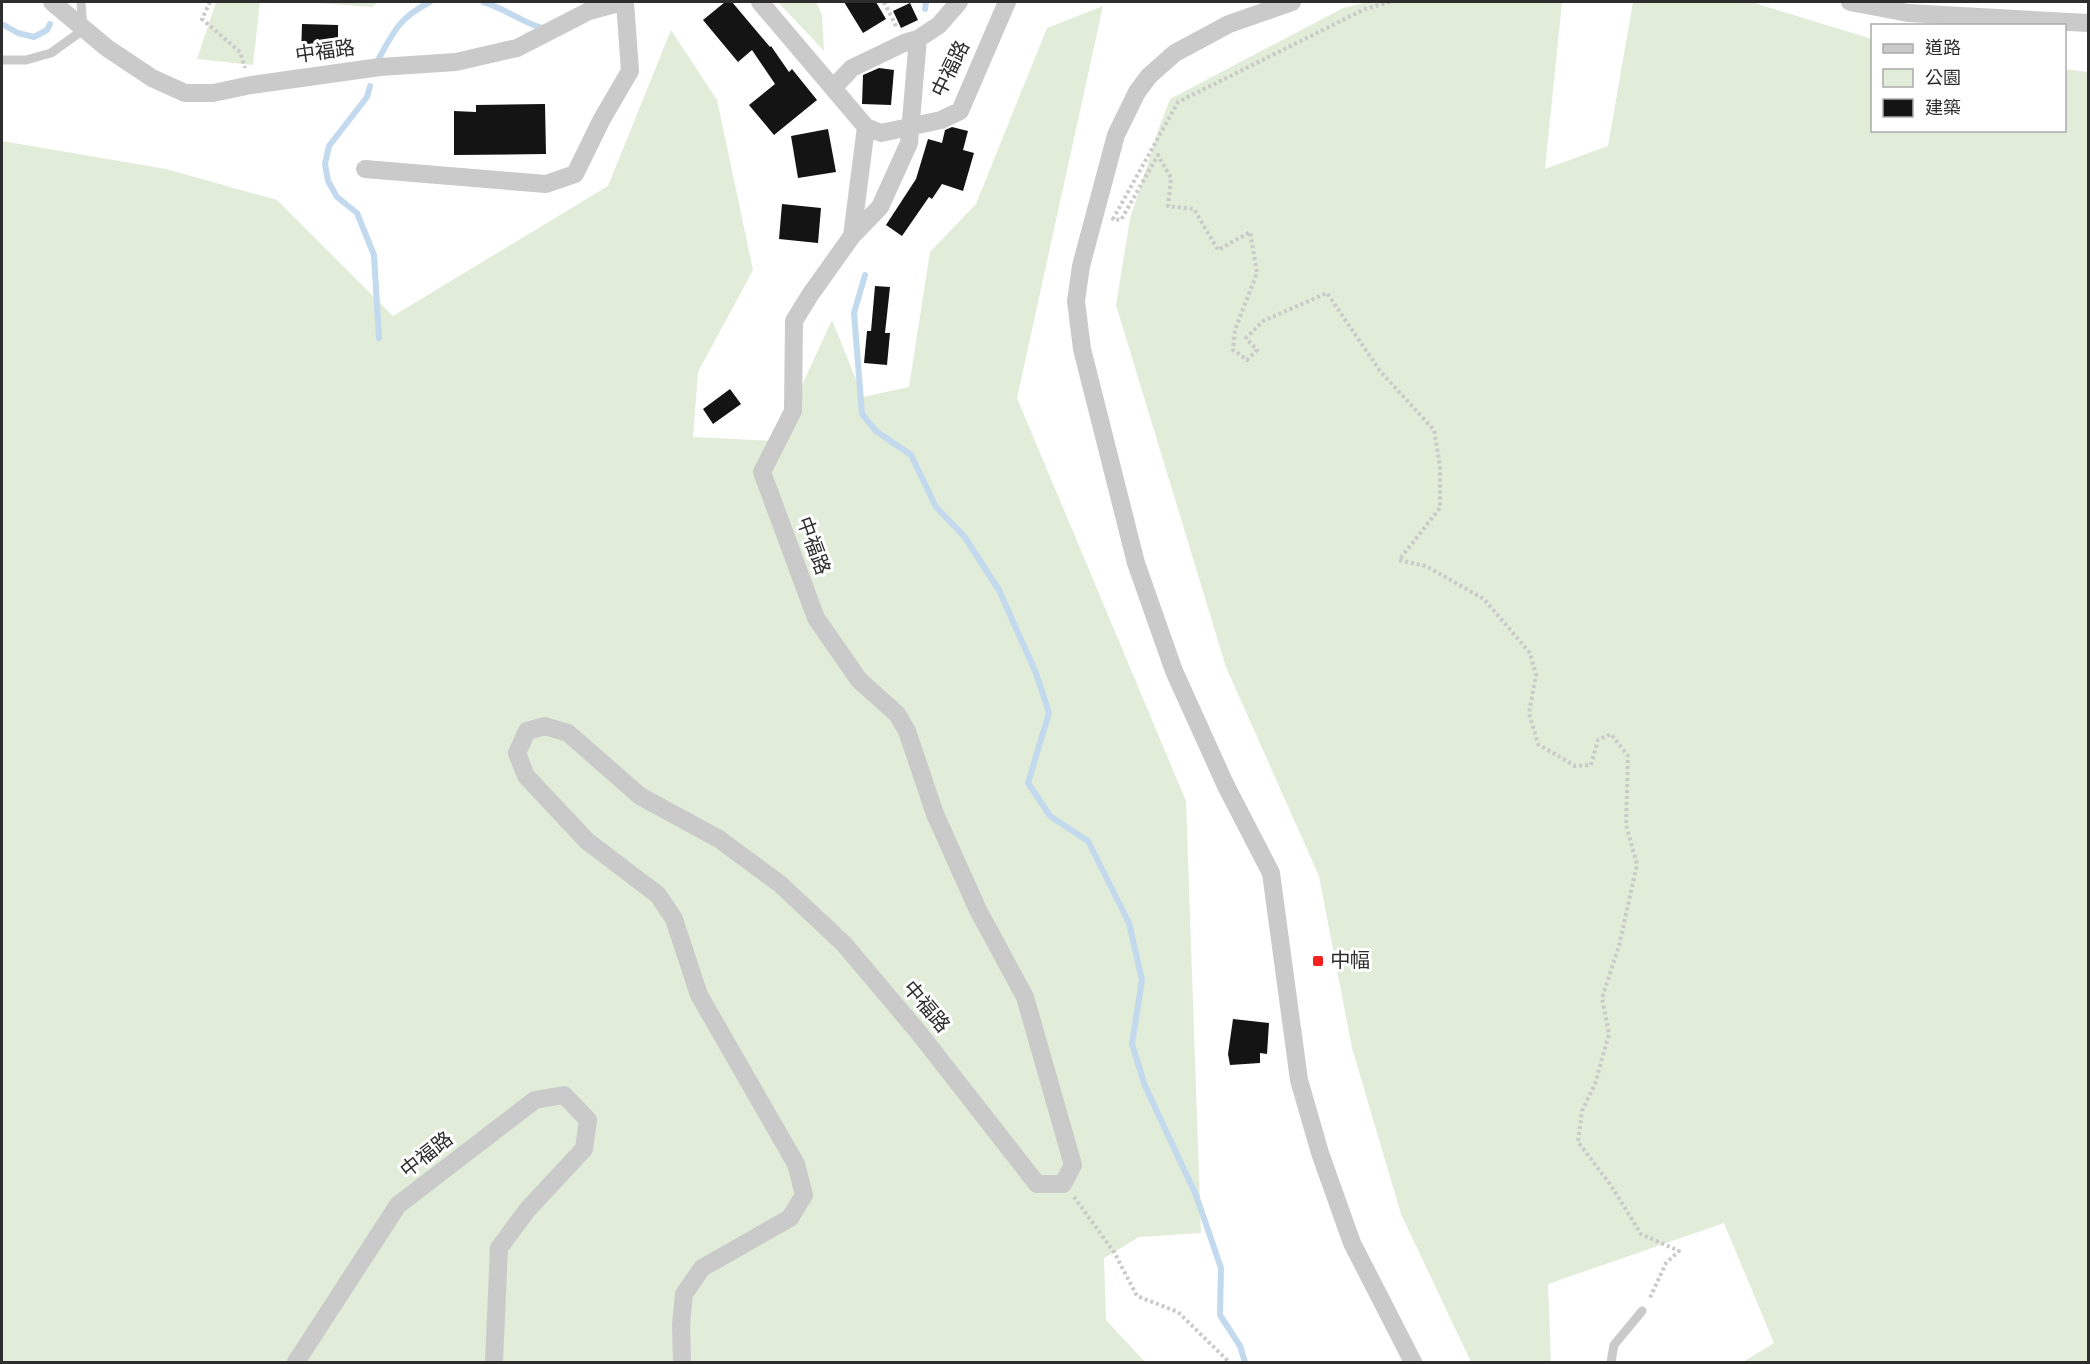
<svg xmlns="http://www.w3.org/2000/svg" width="2090" height="1364" font-family="'Varela Round','Noto Sans TC',sans-serif">
<style>
.green{fill:#e1ecd9}
.lines{fill:none;stroke-linecap:round;stroke-linejoin:round}
.stream{stroke:#c3d9ee;stroke-width:6}
.building{fill:#141414}
.path{stroke:#cacaca;stroke-width:4;stroke-dasharray:3 3;stroke-linecap:butt}
.lane{stroke:#cacaca;stroke-width:9}
.street{stroke:#cacaca;stroke-width:18}
.poi-dot{fill:#f4221e;stroke:#fff;stroke-width:2}
.labels{text-anchor:middle;dominant-baseline:central;stroke-width:6;stroke-linejoin:round;paint-order:stroke}
.street-label{font-size:20px;fill:#2d2d2d;stroke:#fff}
.poi-label{font-size:20px;fill:#2d2d2d;stroke:#fff;text-anchor:start}
</style>
<rect width="100%" height="100%" fill="#fff"/>
<path class="green" d="M216,2H260L253,65L197,59Z
M303,2H378L372,7Z
M778,2H816L822,15L824,51Z
M1368,2H1562L1545,169L1608,146L1633,2H1751L1872,39V130H2064L2065,69L2088,72V1362H1743L1774,1343L1724,1223L1548,1284L1551,1362H1471L1401,1214L1352,1048L1319,876L1226,667L1116,305L1130,219L1159,128L1170,99L1343,8Z
M1103,6L1017,398L1186,801L1201,1233L1139,1237L1104,1258L1106,1320L1145,1362H2V141L166,169L277,200L393,316L608,186L671,30L717,100L753,270L698,372L693,437L776,441L832,320L863,397L909,387L930,252L976,204L1047,28Z"/>
<g class="lines">
<path class="stream" d="M483,2C505,8 522,23 545,29
M925,9L926,2
M2,24L18,33L34,37L47,30L50,24
M378,60C394,31 399,18 430,2
M370,86L367,97L329,146L325,164L328,181L337,197L357,213L374,255L379,338
M865,275L854,313L862,414L876,431L911,455L936,507L964,536L999,590L1036,673L1049,713L1028,783L1050,816L1088,841L1129,923L1142,980L1132,1044L1145,1086L1196,1195L1221,1268L1220,1315L1240,1346L1245,1362"/>
</g>
<path class="building" d="M725,2H732L770,47L771,46L789,72L792,69L817,100L774,135L749,105L775,84L752,50L738,62L703,20Z
M844,2H876L886,19L863,33Z
M910,3L918,20L901,28L893,11Z
M302,24L338,25V55H301Z
M879,68L894,70L891,105L862,104L863,75Z
M545,104L546,154L454,155V111L476,112V105Z
M952,127L968,131L963,150L974,153L963,191L942,184L932,199L929,197L902,236L886,225L916,179L928,139L942,143L945,130Z
M828,129L836,172L798,178L791,136Z
M782,204L821,208L818,243L779,239Z
M875,286L890,287L885,333H890L887,365L864,363L867,331H871Z
M730,389L741,404L713,424L703,409Z
M1233,1019L1269,1023L1267,1054L1260,1053V1063L1230,1065L1228,1054Z"/>
<g class="lines">
<path class="path" d="M210,2L202,19L240,52L245,68
M884,2L897,28
M1390,2L1365,9L1178,102L1113,219L1121,220L1158,155L1171,178L1168,206L1194,209L1218,250L1250,232L1257,273L1235,330L1233,350L1247,360L1257,350L1246,338L1263,321L1327,293L1380,371L1434,430L1440,466V508L1399,560L1426,566L1484,599L1530,653L1536,675L1529,713L1538,744L1575,766L1591,765L1598,740L1611,734L1628,756L1626,825L1637,864L1619,946L1602,998L1609,1034L1595,1084L1582,1111L1578,1142L1610,1184L1641,1234L1679,1251L1666,1263L1649,1300
M1074,1197L1114,1252L1137,1296L1178,1312L1229,1362"/>
<path class="lane" d="M2,60H26L51,53L83,30L81,2
M1611,1362L1614,1345L1642,1311"/>
<path class="street" d="M52,2L107,48L152,78L185,93H213L251,85L380,67L456,62L517,48L589,11L622,2
M760,2L866,127L881,133L941,120L960,111L1007,2
M1292,2L1229,24L1175,53L1149,76L1137,92L1116,135L1081,266L1076,301L1082,349L1136,563L1174,671L1226,786L1271,873L1299,1080L1320,1153L1352,1243L1413,1362
M1850,2L1908,13L2088,23
M833,88L852,68L904,43L918,39
M365,169L546,184L575,174L602,119L630,71L625,2
M852,236L880,207L909,143L918,39L939,25L959,2
M296,1362L398,1205L535,1100L564,1095L588,1120L584,1149L528,1209L499,1248L494,1362
M682,1362L681,1324L684,1294L702,1268L790,1218L804,1195L796,1164L699,995L674,919L658,895L587,841L526,776L517,753L527,731L545,726L568,733L640,796L719,839L780,884L844,944L919,1033L1037,1184H1063L1073,1165L1025,997L978,910L935,814L907,731L897,714L859,680L816,618L762,472L793,411L794,321L810,295L852,236L866,127"/>
</g>
<rect class="poi-dot" x="1312" y="955" width="12" height="12" rx="3"/>
<g class="labels">
<g class="street-label">
<text transform="translate(325 52) rotate(-8)">中福路</text>
<text transform="translate(951 69) rotate(-64)">中福路</text>
<text transform="translate(813 546) rotate(70)">中福路</text>
<text transform="translate(926 1007) rotate(50)">中福路</text>
<text transform="translate(427 1155) rotate(-38)">中福路</text>
</g>
<g class="poi-label">
<text x="1330" y="961">中幅</text>
</g>
</g>
<rect width="2090" height="1364" fill="none" stroke="#2d2d2d" stroke-width="6"/>
<rect x="1871" y="24" width="195" height="108" fill="#ffffff" stroke="#ababab" stroke-width="1.5"/>
<rect x="1883" y="44" width="30" height="9" fill="#cacaca" stroke="#ababab" stroke-width="1.5"/>
<text x="1925" y="54" font-size="18" fill="#2d2d2d">道路</text>
<rect x="1883" y="69" width="30" height="18" fill="#e1ecd9" stroke="#ababab" stroke-width="1.5"/>
<text x="1925" y="84" font-size="18" fill="#2d2d2d">公園</text>
<rect x="1883" y="99" width="30" height="18" fill="#141414" stroke="#ababab" stroke-width="1.5"/>
<text x="1925" y="114" font-size="18" fill="#2d2d2d">建築</text>
</svg>
